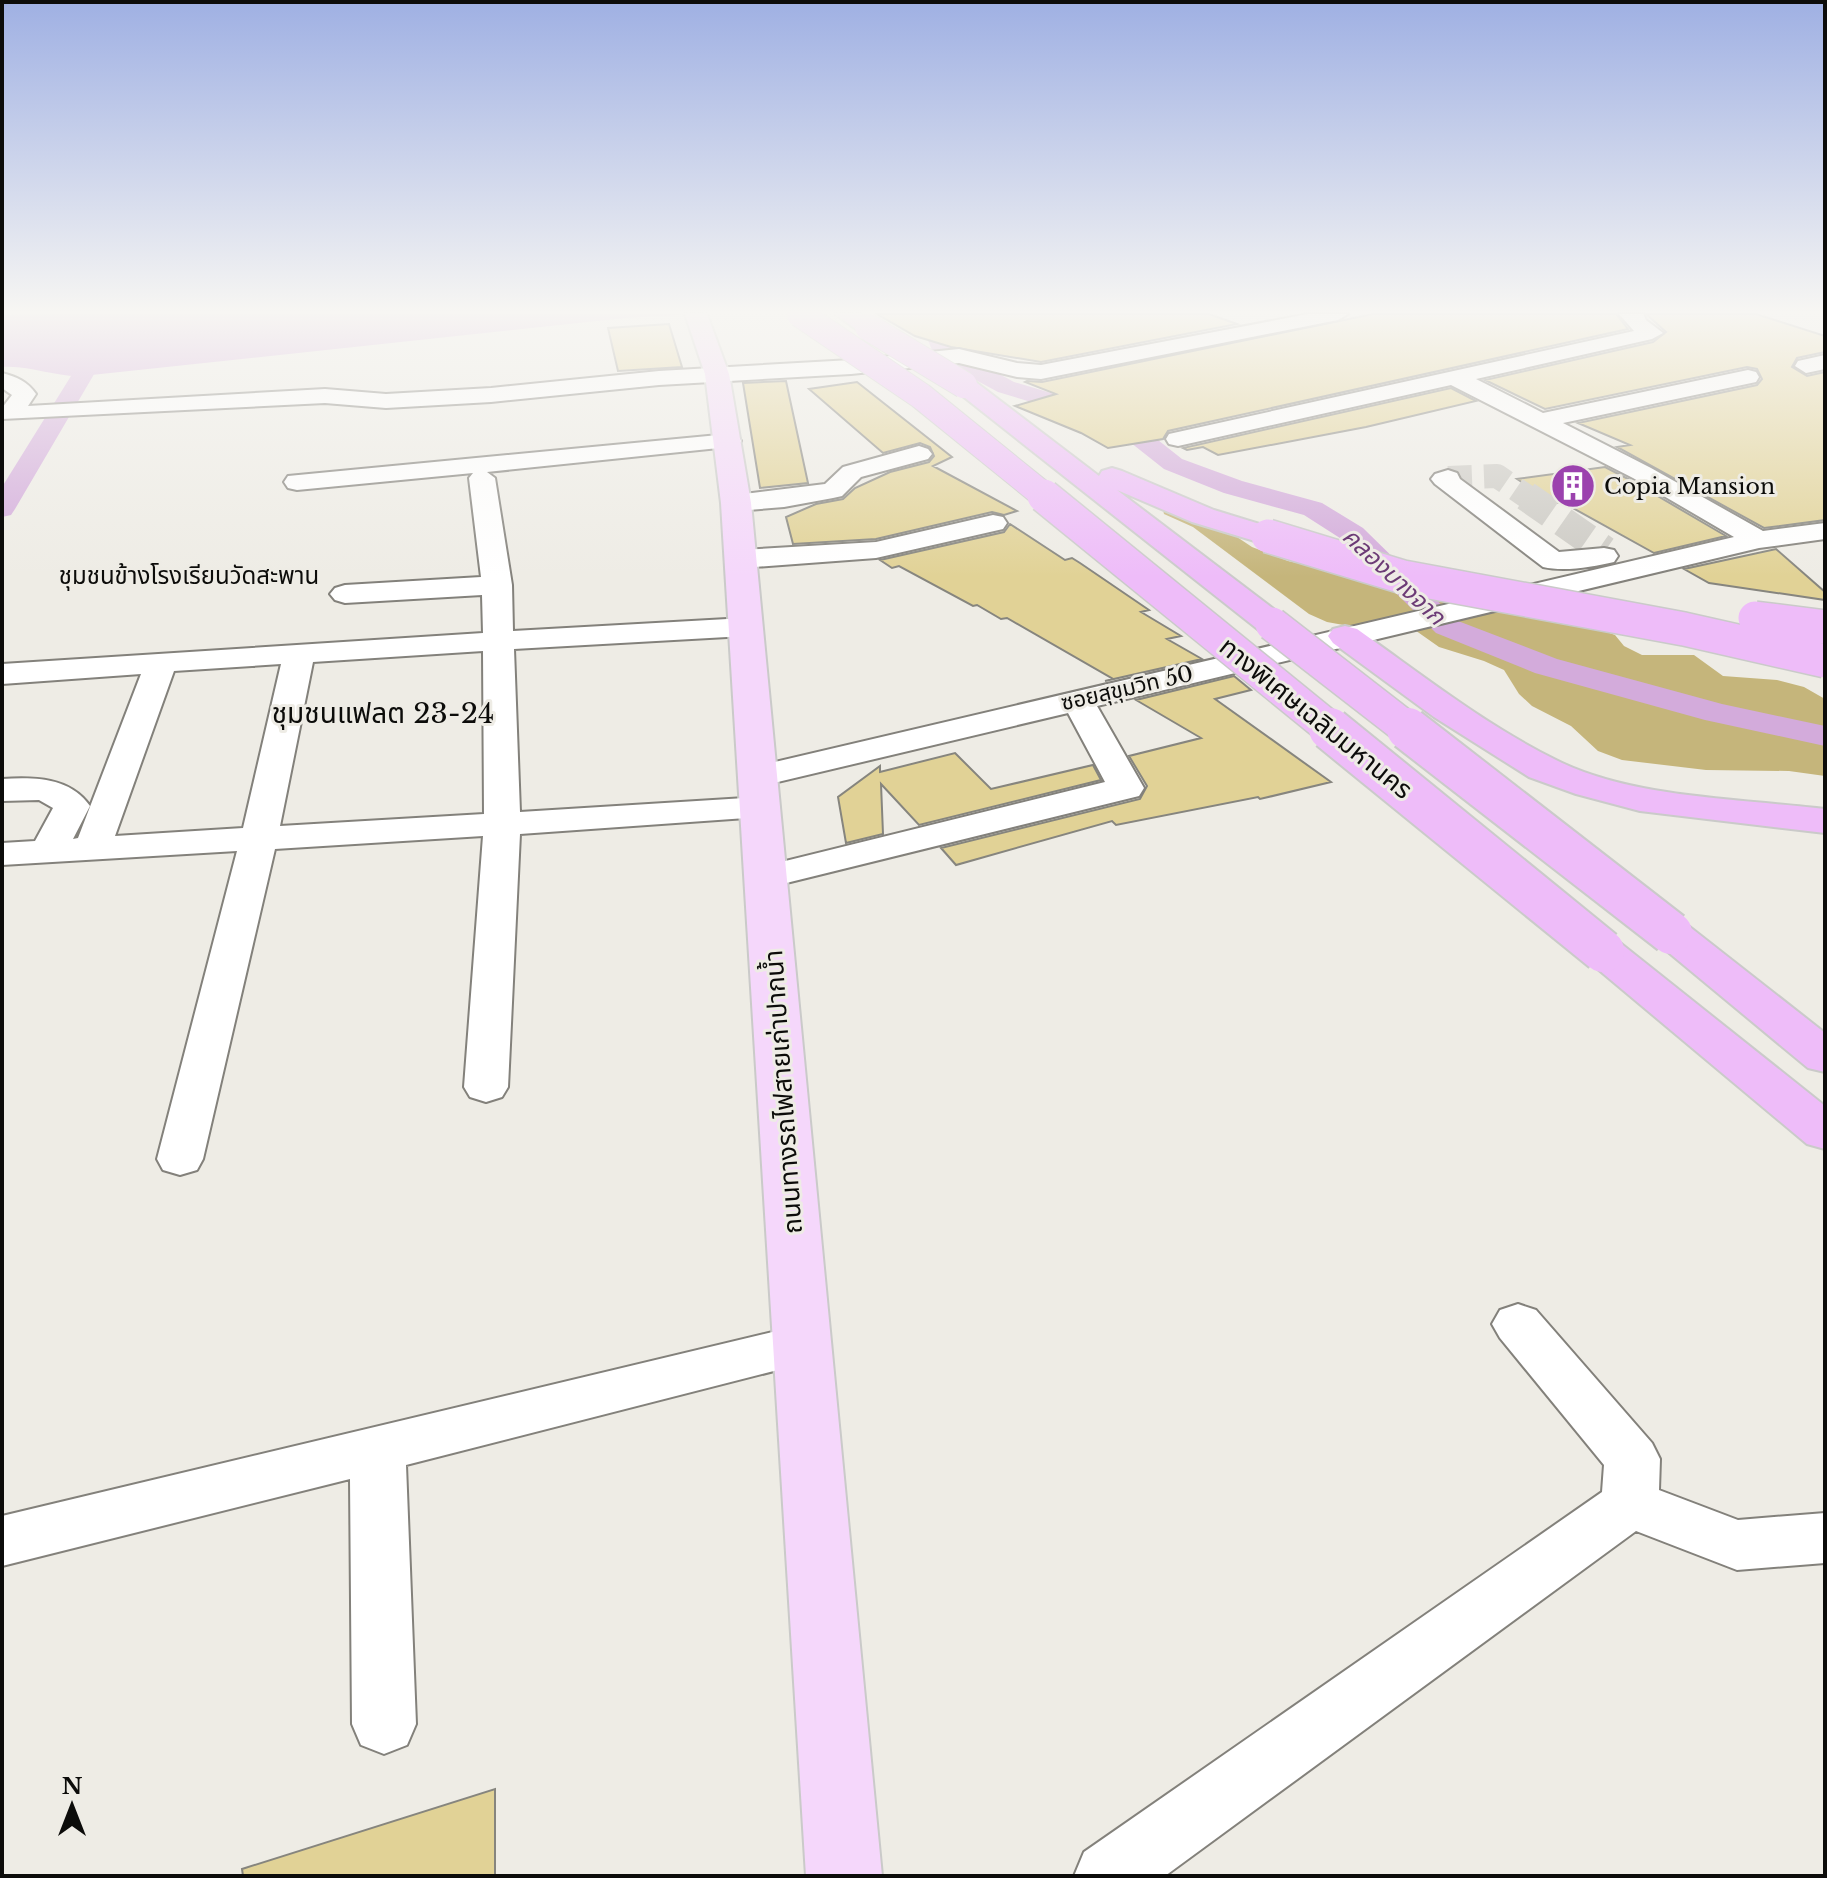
<svg xmlns="http://www.w3.org/2000/svg" width="1827" height="1878" font-family="'Libre Baskerville','Noto Sans Thai',serif">
<style>
.forest{fill:#c5b57b}
.water{fill:#d3abdb}
.lines{fill:none;stroke-linecap:round;stroke-linejoin:round}
.canal{fill:#d3abdb;fill-rule:evenodd}
.building{fill:#e1d296;stroke:#86857e;stroke-width:2}
.minor-tunnel-far1{stroke:#cccac4;stroke-width:24;stroke-dasharray:24 12;stroke-linecap:butt}
.minor-tunnel{stroke:#cccac4;stroke-width:30;stroke-dasharray:30 15;stroke-linecap:butt}
.minor-casing{stroke:#83817b;stroke-width:4}
.major-casing{stroke:#cacac9;stroke-width:4}
.highway-casing{stroke:#cacac9;stroke-width:4}
.minor{fill:#fff;fill-rule:evenodd}
.major{fill:#f5d7fb;fill-rule:evenodd}
.highway{fill:#eebcf9;fill-rule:evenodd}
.highway-bridge-far2-casing{stroke:#cacac9;stroke-width:28;stroke-linecap:butt}
.highway-bridge-far1-casing{stroke:#cacac9;stroke-width:36;stroke-linecap:butt}
.highway-bridge-casing{stroke:#cacac9;stroke-width:46;stroke-linecap:butt}
.highway-bridge-far2{stroke:#eebcf9;stroke-width:26}
.highway-bridge-far1{stroke:#eebcf9;stroke-width:33}
.highway-bridge{stroke:#eebcf9;stroke-width:42}
.labels{text-anchor:middle;dominant-baseline:central;stroke-width:6;stroke-linejoin:round;paint-order:stroke}
.far-poi-label{font-size:22px;fill:#0c0c0a;stroke:#eeece5;text-anchor:start}
.far-street-label{font-size:22px;fill:#0c0c0a;stroke:#eeece5}
.far-neighbourhood-label{font-size:24px;fill:#0c0c0a;stroke:#eeece5}
.far-water-label{font-size:24px;font-style:italic;fill:#6c3b76;stroke:#eeece5}
.street-label{font-size:26px;fill:#0c0c0a;stroke:#eeece5}
.neighbourhood-label{font-size:28px;fill:#0c0c0a;stroke:#eeece5}
</style>
<rect width="100%" height="100%" fill="#eeece5"/>
<path class="forest" d="M1162,506L1216,523L1252,547L1288,561L1593,627L1615,635L1624,646L1642,655H1694L1723,676L1777,680L1804,687L1825,699V776L1789,771L1706,770L1622,760L1598,751L1571,726L1532,706L1519,694L1504,670L1484,661L1439,647L1412,628L1391,621L1349,626L1327,622L1309,614L1193,527L1164,514Z"/>
<path class="water" d="M56,314H697L625,318L82,376C53,377 31,365 2,367V315Z"/>
<g class="lines">
<path class="canal" d="M956,314H978L950,341L953,349L1014,382L1091,405L1139,425L1182,459L1242,481L1322,503L1363,528L1458,621L1557,659L1722,704L1825,726V746L1705,720L1535,673L1436,633L1343,540L1304,515L1224,493L1164,469L1121,435L1075,415L998,392L935,358L928,340Z
M100,333L111,339L93,376L15,509L11,515L2,517V487L71,376L89,339Z"/>
</g>
<path class="building" d="M877,314H1209L1237,324L1041,362L951,347L915,336Z
M1373,314H1616L1628,329L1168,431L1163,439L1108,448L1081,433L1015,406L1056,394L1025,382L1027,381L1042,382Z
M1646,314H1756L1825,336V352L1797,358L1792,367L1807,376L1825,372V520L1764,528L1617,447L1630,445L1578,423L1757,385L1762,379L1757,369L1747,367L1545,409L1485,380L1653,342L1666,332Z
M669,324L682,367L618,371L608,328Z
M786,381L808,483L760,488L743,383Z
M857,382L952,457L933,466L1017,511L1004,515L992,512L876,539L793,544L786,517L816,504L843,499L855,488L890,472L929,462L934,456L930,447L920,443L883,453L809,389Z
M1451,388L1476,401L1366,427L1218,455L1203,447L1187,450L1183,448Z
M1605,467L1632,481L1726,536L1654,553L1562,502L1554,503L1517,479Z
M1010,524L1065,560L1072,558L1080,563L1149,610L1141,612L1181,636L1167,639L1202,659L1105,681L1113,679L1007,618L1001,619L977,605L973,606L899,566L892,568L880,560L1004,532Z
M1776,549L1825,592V600L1709,583L1684,569Z
M1234,676L1251,690L1215,699L1331,782L1260,799L1258,797L1116,825L1112,821L956,865L941,848L1140,799L1147,786L1129,756L1201,738L1136,700Z
M955,753L991,789L1093,765L1101,780L919,825L881,784L883,834L846,843L838,797L880,766V772Z
M495,1789V1876H243L242,1869Z"/>
<g class="lines">
<path class="minor-tunnel-far1" d="M1448,478L1497,476L1529,498"/>
<path class="minor-tunnel" d="M1526,496L1605,551"/>
<g class="minor-casing">
<path id="minor" d="M1308,314H1348L1338,320L1041,379L1017,377L959,363L851,374L659,385L491,402L386,408L325,403L2,419V408L12,395L2,388V373C17,377 27,381 36,394L28,406L325,389L386,394L491,388L659,371L851,360L959,349L1017,363L1041,365Z
M1619,314H1643L1646,320L1663,333L1652,339L1476,379L1543,413L1748,370L1756,372L1759,377L1756,382L1563,423L1651,468L1763,531L1825,523V539L1759,548L1097,706L1144,788L1139,796L766,888L753,885L747,877L753,869L1105,782L1068,713L757,787L745,783L739,776L745,769L1734,537L1633,478L1451,385L1178,446L1169,444L1166,439L1169,434L1178,432L1634,331Z
M1825,355V369L1806,373L1795,366L1798,361Z
M729,434L738,436L741,441L738,446L487,472L495,478L512,585L513,631L745,618L756,621L760,627L756,633L745,636L514,649L520,812L761,797L774,800L779,808L774,816L520,834L508,1087L502,1097L486,1102L470,1097L464,1087L483,836L275,849L203,1159L197,1170L180,1175L163,1170L157,1159L237,851L2,865V843L35,841L53,808L39,800L2,801V779C34,777 70,777 90,806L73,839L78,838L141,674L2,684V664L483,633L482,595L345,603L335,600L330,594L335,588L345,585L481,577L469,478L473,473L297,490L288,488L284,482L288,476ZM483,651L484,814L280,826L313,662ZM281,664L243,828L115,836L174,671Z
M919,446L928,449L932,454L928,459L861,477L842,496L833,498L784,507L736,511L727,509L723,503L727,497L736,495L825,484L843,467Z
M1448,470L1457,473L1460,479L1559,552L1604,548L1614,550L1618,556L1614,562C1593,567 1564,572 1543,567L1435,484L1431,479L1435,474Z
M993,515L1003,517L1007,523L1003,529L876,558L741,568L731,565L727,559L731,553L741,550L876,542Z
M1518,1304L1536,1310L1652,1443L1660,1459L1659,1490L1738,1520L1825,1513V1563L1737,1570L1636,1531L1165,1876H1074L1084,1852L1602,1492L1604,1465L1500,1338L1492,1324L1500,1310Z
M802,1325L821,1331L828,1345L821,1359L406,1465L416,1724L407,1745L384,1754L361,1745L352,1724L350,1479L2,1566V1516Z"/>
</g>
<g class="major-casing">
<path id="major" d="M685,314H707L729,374L751,503L882,1876H806L721,503L705,374Z"/>
</g>
<g class="highway-casing">
<path id="highway" d="M835,314H862L880,327L876,332H860Z
M964,377L973,380L1099,476L1102,471L1112,468L1122,471L1214,510L1279,530L1283,536L1279,542L1268,545L1192,522L1117,490L1284,617L1289,624L1284,631L1272,634L1260,631L955,390L951,385L955,380Z
M1345,626L1357,629C1421,674 1485,725 1556,760C1630,798 1743,799 1825,809V833L1640,811L1576,794L1529,777L1434,717L1333,643L1328,636L1333,629Z
M1671,920L1686,924L1825,1033V1072L1808,1068L1656,942L1649,933L1656,924Z
M1603,938L1619,942L1825,1106V1149L1807,1144L1587,960L1581,951L1587,942Z"/>
</g>
<use href="#minor" class="minor"/>
<use href="#major" class="major"/>
<use href="#highway" class="highway"/>
<g class="highway-bridge-far2-casing">
<path id="highway-bridge-far2" d="M800,314L921,396L1047,498
M868,327L964,385"/>
</g>
<g class="highway-bridge-far1-casing">
<path id="highway-bridge-far1" d="M1044,496L1333,731
M1268,536L1403,577L1684,629L1825,661
M1755,618L1825,627
M1272,624L1410,731"/>
</g>
<g class="highway-bridge-casing">
<path id="highway-bridge" d="M1330,729L1603,951
M1408,729L1671,933"/>
</g>
<use href="#highway-bridge-far2" class="highway-bridge-far2"/>
<use href="#highway-bridge-far1" class="highway-bridge-far1"/>
<use href="#highway-bridge" class="highway-bridge"/>
</g>
<linearGradient id="sky" x2="0" y2="1"><stop stop-color="#9fb0e3"/><stop offset="0.54" stop-color="#f7f6f3"/><stop offset="1" stop-color="#f7f6f3" stop-opacity="0"/></linearGradient>
<rect width="1827" height="577" fill="url(#sky)"/>
<defs>
<g id="building-disc" transform="scale(2.3)"><circle r="9.5" fill="#9b42ae" stroke="#eeece5"/><path d="M-4-6H4V6H1V3H-1V6H-4ZM-2.5-4.3h1.7v1.8h-1.7ZM.8-4.3h1.7v1.8H.8ZM-2.5-1h1.7V.8h-1.7ZM.8-1h1.7V.8H.8Z" fill="#fff"/></g>
</defs>
<g fill-rule="evenodd">
<use href="#building-disc" x="1573" y="486"/>
</g>
<g class="labels">
<g class="far-poi-label">
<text x="1604" y="486">Copia Mansion</text>
</g>
<g class="far-street-label">
<text transform="translate(1127 688) rotate(-13)">ซอยสุขุมวิท 50</text>
</g>
<g class="far-neighbourhood-label">
<text x="189" y="575">ชุมชนข้างโรงเรียนวัดสะพาน</text>
</g>
<g class="far-water-label">
<text transform="translate(1394 576) rotate(43)">คลองบางจาก</text>
</g>
<g class="street-label">
<text transform="translate(1316 718) rotate(39)">ทางพิเศษเฉลิมมหานคร</text>
<text transform="translate(783 1092) rotate(-94)">ถนนทางรถไฟสายเก่าปากน้ำ</text>
</g>
<g class="neighbourhood-label">
<text x="383" y="713">ชุมชนแฟลต 23-24</text>
</g>
</g>
<rect width="1827" height="1878" fill="none" stroke="#0c0c0a" stroke-width="8"/>
<g transform="translate(72 1806)" stroke="#eeece5" stroke-width="6" paint-order="stroke">
<path d="M0-6L14 30L0 20L-14 30Z" fill="#0c0c0a"/>
<text y="-12" font-size="22" font-weight="bold" text-anchor="middle" fill="#0c0c0a">N</text>
</g>
</svg>
